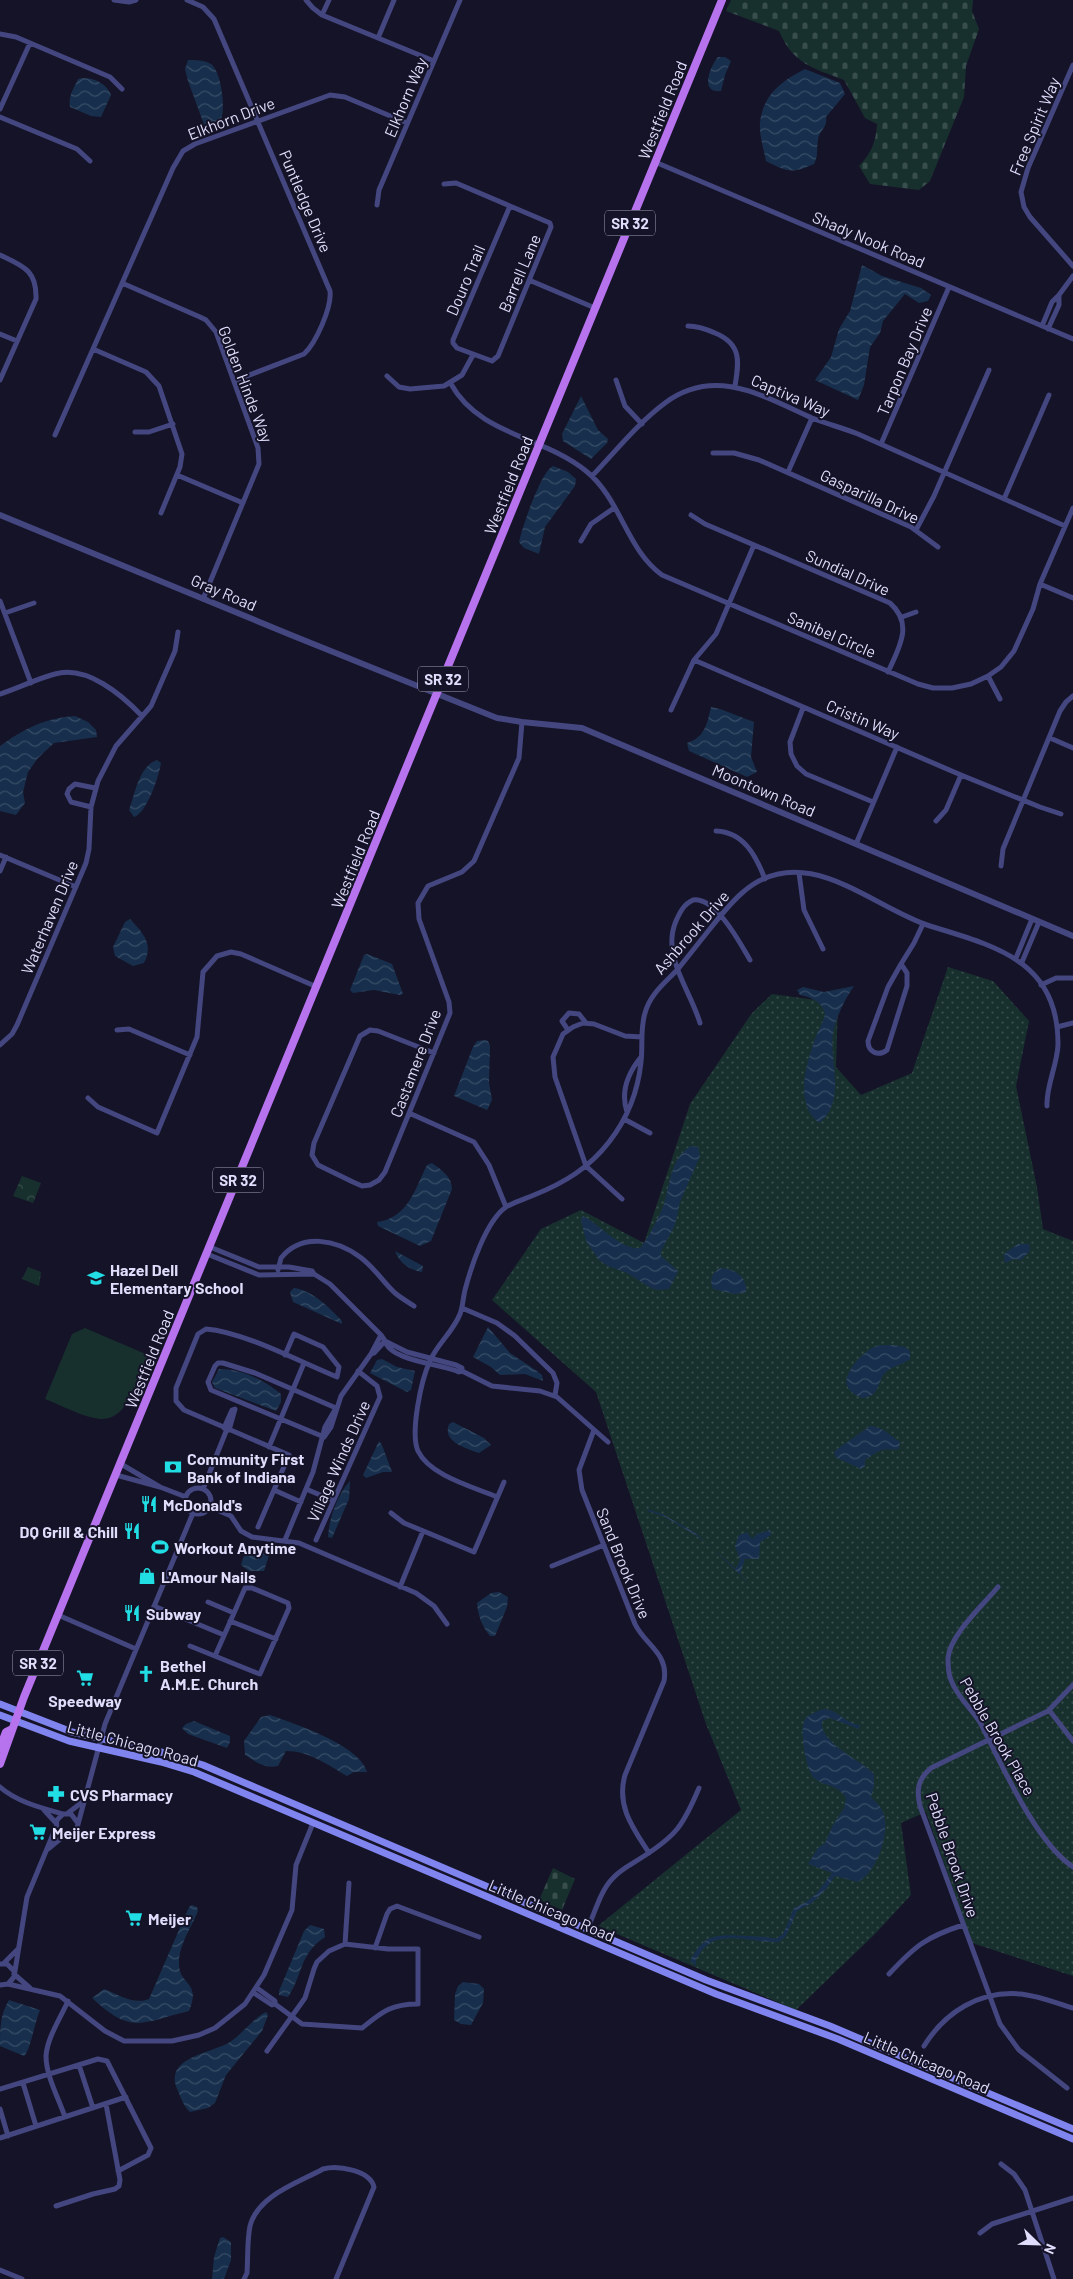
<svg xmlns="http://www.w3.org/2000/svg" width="1073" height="2279" font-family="Barlow,sans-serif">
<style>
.grass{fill:url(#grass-dots)}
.cemetery{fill:url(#cemetery-stones)}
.park{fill:url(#park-crowns)}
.garden{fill:#17302e}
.water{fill:url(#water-waves)}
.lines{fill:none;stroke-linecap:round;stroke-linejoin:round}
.minor{stroke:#444680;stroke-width:5}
.tertiary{stroke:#444680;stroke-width:6}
.secondary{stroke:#8084ef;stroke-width:7}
.primary{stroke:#b772ee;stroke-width:8}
.labels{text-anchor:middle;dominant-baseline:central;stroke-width:4;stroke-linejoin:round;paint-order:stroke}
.shield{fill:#151327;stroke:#a2a0bb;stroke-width:1}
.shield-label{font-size:15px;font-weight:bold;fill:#dfddfb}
.street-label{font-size:16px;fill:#dfddfb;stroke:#151327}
.poi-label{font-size:16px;font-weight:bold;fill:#dfddfb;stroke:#151327;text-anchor:start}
</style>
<defs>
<pattern id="grass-dots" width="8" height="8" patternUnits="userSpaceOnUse" patternTransform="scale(1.25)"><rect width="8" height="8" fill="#17302e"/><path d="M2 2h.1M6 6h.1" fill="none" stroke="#384e4d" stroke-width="1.8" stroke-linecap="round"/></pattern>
<pattern id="cemetery-stones" width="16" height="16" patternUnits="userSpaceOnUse" patternTransform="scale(1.25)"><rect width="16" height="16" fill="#17302e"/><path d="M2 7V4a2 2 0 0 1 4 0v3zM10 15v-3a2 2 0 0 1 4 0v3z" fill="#384e4d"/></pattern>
<pattern id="park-crowns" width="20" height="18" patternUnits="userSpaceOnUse" patternTransform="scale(1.25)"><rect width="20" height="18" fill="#17302e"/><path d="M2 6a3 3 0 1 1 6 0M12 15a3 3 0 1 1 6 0" fill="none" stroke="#384e4d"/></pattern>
<pattern id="water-waves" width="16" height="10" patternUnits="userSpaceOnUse" patternTransform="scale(1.25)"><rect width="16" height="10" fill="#172f4c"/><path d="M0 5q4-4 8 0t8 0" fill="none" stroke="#384d67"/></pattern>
</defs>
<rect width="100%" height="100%" fill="#151327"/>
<path class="grass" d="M948,967L993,981L1029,1021L1016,1086L1037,1187L1043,1229L1073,1241V1976L972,1943L926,1812L901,1823L911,1895L874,1935L796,2010L598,1926L741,1810L706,1724L596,1392L492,1300L541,1229L581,1210L644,1243L690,1104L752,1013L772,994L838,1003L836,1067L861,1095L912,1073Z"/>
<path class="cemetery" d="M731,0H973L972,11L979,29L966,66L964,97L930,181L919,190L870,184L859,166C871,153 876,143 877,124L865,118L844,80C813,68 793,64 779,31L726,11Z
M553,1868L575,1879L562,1910L539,1900Z"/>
<path class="park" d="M22,1176L41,1183L33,1203L13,1196Z
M28,1267L41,1272L39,1286L22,1279Z"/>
<path class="garden" d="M85,1328L148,1355C139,1376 129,1421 100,1419C82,1417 61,1405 45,1399L72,1334Z"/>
<path class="water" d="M718,57H725L731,61L725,75L721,91C699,94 710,66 718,57Z
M188,60C195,60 205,60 211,64C221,71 226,108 221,119C219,126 212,128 206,130L188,81L185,69Z
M805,69L840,83L845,94L826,117C828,128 819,130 818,140C816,150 819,154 814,164C792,174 787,172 766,161C764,150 759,135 760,123C763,94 782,81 805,69Z
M83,78C95,78 107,84 111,95L101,117L91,116L70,107C68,96 74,88 78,79Z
M862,265L882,276L921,288L931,295L928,301L919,303L905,294L883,321L880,333L870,347L864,385L858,400L815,380L831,357L839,329L850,311Z
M581,396L598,430L608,439L607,443L591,459L563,441L562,434Z
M553,466L568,472L576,479L575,486L545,527L539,554L524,548L519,542C522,528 541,471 553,466Z
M711,707L720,709L754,722L751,757L757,772L747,777L689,751L687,743C705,737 707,724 711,707Z
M75,716L88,722L96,730L97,737L54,743L38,758L28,772L23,792L25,803L16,815L0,811V746C24,729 44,718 75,716Z
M157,760L161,763C159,776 147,813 134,817L129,810C135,794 139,766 157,760Z
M130,919C143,933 154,944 144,963L133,966L115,956L113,947L125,922Z
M367,954L392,964L403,994L400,995L374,990L353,993L350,990L364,955Z
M854,986C845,999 836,1017 833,1033C829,1061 847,1102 819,1123C794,1103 806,1064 815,1039C818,1030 824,1022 825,1013C822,1002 811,997 800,995L797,990L803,987L824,992Z
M485,1040L488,1041L490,1046L489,1083L492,1100L487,1110L454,1096L473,1047L477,1041Z
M691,1146L698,1147L700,1156L680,1202L675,1225L661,1251V1256L678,1271L669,1289L660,1290L653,1289L627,1273L608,1266L599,1260L586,1241L581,1220L583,1216C598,1223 622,1251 640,1248C647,1241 661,1213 664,1204C670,1184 671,1157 691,1146Z
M432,1163C442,1170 452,1177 452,1189L431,1241L420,1246L378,1226L377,1222C408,1218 415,1189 427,1165Z
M1018,1244H1029L1030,1251L1021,1260L1014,1259L1005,1263L1004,1254Z
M395,1251L423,1266L422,1272C410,1270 399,1263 395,1251Z
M721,1268C735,1269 747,1276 746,1292L735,1294L713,1289C709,1280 712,1272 721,1268Z
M294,1288C312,1290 330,1308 342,1321V1324L293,1302L290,1292Z
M488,1327L510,1353L537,1371L542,1375L543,1381L525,1374L500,1375L491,1367L473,1357Z
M892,1345L905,1347L910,1351V1359C903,1365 891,1366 885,1373C877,1382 880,1397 862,1398C856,1395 849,1392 847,1385C843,1372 864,1351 876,1346C881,1345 887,1345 892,1345Z
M382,1359L397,1367L415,1371L411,1390L407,1392L370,1373L377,1360Z
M219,1369C240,1368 266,1381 281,1394V1402L276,1411L215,1388L212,1382Z
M453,1422L484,1438L491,1445L479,1453C466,1448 442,1442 449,1424Z
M870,1426C884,1427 889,1435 900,1442L899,1449C893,1451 888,1448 882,1450C875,1452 871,1457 865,1460V1466L861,1469L835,1457L834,1453L836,1450Z
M379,1441L382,1445L392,1472H383L366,1478L363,1475Z
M350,1481L349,1499L332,1538L328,1537C329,1519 337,1495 350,1481Z
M647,1509L662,1514L694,1532L736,1569L740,1560L735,1546L739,1535L747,1532L752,1539L757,1534L770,1530L771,1535L760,1542L759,1559H745L740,1574L755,1589L708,1544L692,1533L665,1517L648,1511Z
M265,1551L269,1555L264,1571H249L241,1565L243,1558L248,1552Z
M499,1592L508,1597L507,1607L495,1636H490C482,1626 478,1616 477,1603L491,1593Z
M824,1709C838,1709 845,1724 860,1725L859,1729L830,1718L822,1721C819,1743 861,1760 874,1774V1786L871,1797C875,1801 881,1806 883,1812C891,1832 877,1872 858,1882L835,1876L827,1888L812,1903L797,1911L786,1936L779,1942C756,1944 717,1927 701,1952C697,1957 695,1960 696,1966L690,1961C705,1931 719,1935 749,1936C758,1937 768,1936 776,1939L783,1934L794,1908L806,1902L816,1894L832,1873L808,1864L818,1848L825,1843L833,1825L844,1808L846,1798C839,1784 824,1787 814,1778C806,1770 798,1727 806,1718C811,1713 818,1711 824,1709Z
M270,1715C295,1724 360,1745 367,1772H354L347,1776C328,1765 309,1751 286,1751L278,1766C265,1769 256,1762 245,1755L244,1741L261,1717Z
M194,1721L230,1736V1742L227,1748L188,1734L182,1728L186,1724Z
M192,1905L197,1907L198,1911C192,1926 179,1945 179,1962C178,1986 202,1980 189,2011C140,2023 132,2035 92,1998L104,1989C119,1995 134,2005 149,1999L189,1907Z
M310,1925L324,1929L325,1937C299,1954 303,1975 288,1997L279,1995V1991L304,1931Z
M463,1982L479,1984L484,1989L483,2003L471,2025L461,2024L454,2020L455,1994L458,1986Z
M9,2000L40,2010C35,2021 30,2052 24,2056L0,2046C0,2029 0,2015 9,2000Z
M266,2012L268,2015L262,2031L226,2075L215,2103L208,2108L190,2112C183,2106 181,2097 177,2089C164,2057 210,2054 230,2042C242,2034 255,2017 266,2012Z
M223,2237L231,2242V2260L224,2279H212L214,2257L220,2238Z"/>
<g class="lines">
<path class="minor" d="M114,0L129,2L136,0
M187,0L203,7L214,19L330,291C332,307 316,343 304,354L234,381
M306,0L313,8L322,15L434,61
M322,15L329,0
M0,34L16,37L110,77L122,89
M378,38L394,0
M1073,65L1028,168L1021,192L1024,207L1030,217L1073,266
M0,109L30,43
M0,117L77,149L90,161
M655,162L1073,339
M444,184L456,183L550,223L551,227L498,356L492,361L457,348L453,343V340L510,206
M377,205L379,190L460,0
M0,255C23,266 37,270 36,299L0,380
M529,280L595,308
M122,283L200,317L206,320L216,332L258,448L259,464L203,599
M688,326C698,326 706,329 715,333C742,344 739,362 735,386
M1042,326L1052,302L1059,295
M1048,329L1059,305V295L1073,276
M0,334L17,341
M93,349L146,372L159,386L182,454L180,467L161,513
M387,376L399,387L410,389L444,386L462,375L473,355
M616,380L625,406L642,424
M451,384C479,435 545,437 586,471C621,499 626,549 662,575L918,684L933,688H952L971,684L988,676L1001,667L1014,651L1033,609L1040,584L1073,508
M135,432H149L173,424
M55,435L173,168L183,151L195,144L330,95L345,97L407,123
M881,444L949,287
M713,453H734L759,460L911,527L938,547
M788,472L812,418
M177,475L243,503
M592,476C615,452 638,423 665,403C715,366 763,396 812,418C827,424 843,428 858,434L1065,526
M1004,499L1049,395
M691,515L705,524L890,603C914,624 899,648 888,672
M916,530L934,496L989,370
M581,541L591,524L614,508
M1040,584L1073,598
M0,601L31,683
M5,613L34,603
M902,617L916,612
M694,660L961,775L1040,807L1061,814
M988,676L1000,699
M0,694C19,688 36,679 55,674C87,665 122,695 142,716
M803,708L790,742L791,754L797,766L806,774L873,802
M671,710L694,660L716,634L754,545
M1050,738L1073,748
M91,807L71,802L67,794L69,789L75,784L95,788
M936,821L946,810L961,775
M716,831C744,832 756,856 765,879
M856,844L897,747
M0,855L76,887
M1001,866L1003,849L1060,711L1066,702L1073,696
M0,871L6,857
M799,873L804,910L823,949
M1016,958L1032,919
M1022,962L1039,922
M901,964L907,973V986L887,1050C878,1057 868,1052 868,1041L888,987Z
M901,964L914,943L923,924
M1041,985L1056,978H1073
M700,1023C690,989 661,956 676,921C680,912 684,904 693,900C716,897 740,943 750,960
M1057,1027L1073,1023
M117,1030L129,1029L190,1055
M568,1030L562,1021L569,1013L579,1014L586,1023
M0,1045L12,1034L17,1025L86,863L89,849L91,807L98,781L116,746L151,706L175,651L178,632
M434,1053L378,1031L370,1030L360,1036L314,1143L312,1155L318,1165L353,1182L362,1186L370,1185L379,1180L385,1172L450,1013L449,1002L419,919L418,903L428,886L462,872L474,861L519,758L522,722
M88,1098L98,1107L157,1133L197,1037L203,972L217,956L231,952L241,954L317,987
M627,1112C620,1091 628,1073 641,1057
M409,1113L474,1142L489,1165L506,1207
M624,1119L650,1133
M622,1199L586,1166L555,1077L553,1057L563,1034L573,1027L583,1023L594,1024L625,1036L642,1037
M207,1254L259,1275L314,1274L312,1271L289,1267H259L210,1247
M278,1270L281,1258C302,1232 337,1240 360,1257C374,1267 383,1282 395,1293C401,1298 408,1302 414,1306
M314,1274L330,1284L381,1335L385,1341L374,1353L371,1354L381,1335
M462,1308L497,1323L515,1336L553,1373L557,1383L555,1395
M462,1371L459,1372C442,1364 390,1361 385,1341L407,1352L456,1365L462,1368V1371L492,1386L540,1391L557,1397L608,1442
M224,1428L232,1410L235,1409L229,1430
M594,1430L579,1470L582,1490L635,1624C645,1645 669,1653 664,1681L625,1775C616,1806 633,1828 649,1853
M324,1437L211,1390L208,1382L215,1366L218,1363H223L255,1373L336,1408
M324,1437L331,1427L341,1396L371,1354
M269,1447L304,1363
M116,1475L160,1487L121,1464
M160,1487L186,1497
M185 1501a13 13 0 1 1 26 0a13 13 0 1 1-26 0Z
M203,1489L227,1429
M306,1489L332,1500
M274,1490L301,1502
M497,1497C474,1487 430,1476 418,1451C410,1433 421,1380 430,1361C437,1344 453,1332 460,1314C463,1306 463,1298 465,1290C471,1267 486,1221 506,1207C514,1202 525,1199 534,1195C564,1183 589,1168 609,1142C627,1119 638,1091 641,1062C643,1046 640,1029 645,1013C650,994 665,983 678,969C686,959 694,949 701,940C714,924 727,906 742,893C804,838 871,907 930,926C995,946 1059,961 1058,1045C1057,1066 1046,1086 1047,1106
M210,1507L231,1516L241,1531L252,1537L299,1543L416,1593L434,1606L447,1624
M391,1513L404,1523L474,1552L504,1482
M258,1527L289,1455L184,1410L176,1401V1388L198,1334L206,1329C244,1332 300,1362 337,1377L339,1367L323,1347L294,1334L285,1355
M285,1540L313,1472L325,1427L336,1408
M316,1540L380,1397L377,1386L358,1371
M552,1566L604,1545
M400,1587L423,1531
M998,1587C983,1605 950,1635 948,1658C948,1665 948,1673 951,1680C957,1697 972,1709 981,1724C1002,1765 1035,1841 1073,1867
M208,1602L234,1613
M154,1606L224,1635
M58,1615L136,1649
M230,1621L276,1639
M190,1646L257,1673L260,1674L289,1608L288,1603L252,1588H245L215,1656
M1049,1710L1073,1741
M0,1787C17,1802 42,1808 63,1814
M44,1810L56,1823
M68,1813L85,1800
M77,1822L71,1814H63L57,1820C54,1834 69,1840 77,1828L105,1724L193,1513
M48,1849L65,1835
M587,1930C595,1913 600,1891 613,1878C621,1869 632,1864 641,1858C676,1836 683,1826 699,1788
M345,1944L349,1883
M375,1948L387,1914L390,1909L397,1906L479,1937
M4,1963L18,1949
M0,1964H7L13,1970
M14,1974L30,1988
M889,1974C915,1946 926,1937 963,1925
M8,1984L60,1996L105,2031L124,2041H172L199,2035L215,2028L245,2004L264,1975L292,1910L296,1865L313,1823
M0,1985L8,1984L14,1977L27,1897L56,1827
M254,1993L272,2005L275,2004V2001L257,1988
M924,2046C945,2012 980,1990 1021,1994C1039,1996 1056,2003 1073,2008
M267,2051L305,1998L314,1969L317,1962L329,1951L345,1944L388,1949H418V2004C391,2004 382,2012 362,2028L302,2024L275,2004
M79,2065L93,2108
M23,2083L36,2126
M1067,2088L1019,2050L1000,2024L920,1806C916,1790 918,1779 931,1768L1048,1711L1073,1685
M0,2089L98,2059L107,2061L151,2148L148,2155L118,2171
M0,2109L8,2136
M65,2117C59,2099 46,2076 46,2056C47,2038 61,2017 68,2001
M0,2138L126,2097
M1001,2164L1014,2174L1025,2190L1054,2279
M56,2206L93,2194L115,2189L119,2186L120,2180L106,2104
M980,2233L992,2224L1073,2198
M0,2270L22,2279
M244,2279L247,2273C248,2258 247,2241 250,2226C258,2195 298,2183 323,2169C337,2165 370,2170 374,2187L336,2279"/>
<path class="tertiary" d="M0,515L291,635L497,718L522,722L582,728L1073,936"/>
<path class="secondary" d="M0,1704L72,1732L165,1753L203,1765L706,1980L830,2026L1073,2129
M0,1715L69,1741L161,1762L194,1772L716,1994L838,2039L1073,2139"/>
<path class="primary" d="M0,1748L6,1732L12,1729
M0,1764L24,1697L722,0"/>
</g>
<defs>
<g id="school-bare" transform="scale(1.35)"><path d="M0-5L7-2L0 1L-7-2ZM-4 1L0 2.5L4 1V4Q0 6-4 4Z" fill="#21dde4" stroke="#151327" stroke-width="2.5" paint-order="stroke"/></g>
<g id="bank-bare" transform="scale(1.35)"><path d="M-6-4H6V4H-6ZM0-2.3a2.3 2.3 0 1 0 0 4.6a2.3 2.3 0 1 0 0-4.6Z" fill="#21dde4" stroke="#151327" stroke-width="2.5" paint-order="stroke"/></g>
<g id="restaurant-bare" transform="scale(1.35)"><path d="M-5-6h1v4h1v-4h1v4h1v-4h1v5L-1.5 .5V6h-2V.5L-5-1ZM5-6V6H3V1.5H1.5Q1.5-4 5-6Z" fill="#21dde4" stroke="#151327" stroke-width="2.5" paint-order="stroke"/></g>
<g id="stadium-bare" transform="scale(1.35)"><path d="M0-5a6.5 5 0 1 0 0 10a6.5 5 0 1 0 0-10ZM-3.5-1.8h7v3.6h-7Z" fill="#21dde4" stroke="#151327" stroke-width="2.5" paint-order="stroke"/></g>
<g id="shop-bare" transform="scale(1.35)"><path d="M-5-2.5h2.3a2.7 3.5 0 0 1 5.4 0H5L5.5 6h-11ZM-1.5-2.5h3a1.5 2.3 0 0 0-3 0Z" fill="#21dde4" stroke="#151327" stroke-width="2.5" paint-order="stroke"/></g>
<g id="church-bare" transform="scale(1.35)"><path d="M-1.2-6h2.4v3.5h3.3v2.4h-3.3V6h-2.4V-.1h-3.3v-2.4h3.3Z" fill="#21dde4" stroke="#151327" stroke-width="2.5" paint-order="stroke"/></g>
<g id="supermarket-bare" transform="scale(1.35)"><path d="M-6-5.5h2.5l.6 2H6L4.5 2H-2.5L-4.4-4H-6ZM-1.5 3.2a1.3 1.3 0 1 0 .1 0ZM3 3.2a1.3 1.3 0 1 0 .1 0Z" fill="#21dde4" stroke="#151327" stroke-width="2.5" paint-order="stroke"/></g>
<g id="pharmacy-bare" transform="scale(1.35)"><path d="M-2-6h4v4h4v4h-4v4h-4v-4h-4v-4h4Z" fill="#21dde4" stroke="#151327" stroke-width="2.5" paint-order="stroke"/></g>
</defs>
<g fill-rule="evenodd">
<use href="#school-bare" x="96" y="1278"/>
<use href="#bank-bare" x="173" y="1467"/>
<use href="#restaurant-bare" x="149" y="1504"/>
<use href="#restaurant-bare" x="132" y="1531"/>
<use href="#stadium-bare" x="160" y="1547"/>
<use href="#shop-bare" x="147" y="1576"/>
<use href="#restaurant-bare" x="132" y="1613"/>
<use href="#church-bare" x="146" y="1674"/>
<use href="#supermarket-bare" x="85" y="1678"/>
<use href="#pharmacy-bare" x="56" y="1794"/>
<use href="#supermarket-bare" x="38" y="1832"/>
<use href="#supermarket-bare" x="134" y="1918"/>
</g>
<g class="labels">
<g class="shield">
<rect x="605" y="210.5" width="50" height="25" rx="4"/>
<rect x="418" y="666.5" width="50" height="25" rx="4"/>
<rect x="213" y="1167.5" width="50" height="25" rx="4"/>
<rect x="13" y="1650.5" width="50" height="25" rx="4"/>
</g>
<g class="shield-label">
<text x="630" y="223">SR 32</text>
<text x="443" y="679">SR 32</text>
<text x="238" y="1180">SR 32</text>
<text x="38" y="1663">SR 32</text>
</g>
<g class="street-label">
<text transform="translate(405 97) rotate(-67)">Elkhorn Way</text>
<text transform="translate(662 110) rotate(-68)">Westfield Road</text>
<text transform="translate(231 118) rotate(-21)">Elkhorn Drive</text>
<text transform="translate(1034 126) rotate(-67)">Free Spirit Way</text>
<text transform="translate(306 201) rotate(67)">Puntledge Drive</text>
<text transform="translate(869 239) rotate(23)">Shady Nook Road</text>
<text transform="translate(519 273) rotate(-67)">Barrell Lane</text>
<text transform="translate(465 280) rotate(-67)">Douro Trail</text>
<text transform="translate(904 361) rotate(-67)">Tarpon Bay Drive</text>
<text transform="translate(246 384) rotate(69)">Golden Hinde Way</text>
<text transform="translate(791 395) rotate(23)">Captiva Way</text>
<text transform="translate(508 485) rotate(-68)">Westfield Road</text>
<text transform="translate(870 496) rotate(25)">Gasparilla Drive</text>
<text transform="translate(848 572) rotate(24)">Sundial Drive</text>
<text transform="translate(224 592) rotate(23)">Gray Road</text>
<text transform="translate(832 634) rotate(23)">Sanibel Circle</text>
<text transform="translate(863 719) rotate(23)">Cristin Way</text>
<text transform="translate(764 790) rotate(23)">Moontown Road</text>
<text transform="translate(355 859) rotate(-68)">Westfield Road</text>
<text transform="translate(49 917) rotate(-67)">Waterhaven Drive</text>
<text transform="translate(691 932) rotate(-49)">Ashbrook Drive</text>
<text transform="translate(415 1063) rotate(-69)">Castamere Drive</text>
<text transform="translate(149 1359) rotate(-68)">Westfield Road</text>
<text transform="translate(338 1461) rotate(-66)">Village Winds Drive</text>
<text transform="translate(624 1563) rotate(68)">Sand Brook Drive</text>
<text transform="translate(998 1736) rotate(60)">Pebble Brook Place</text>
<text transform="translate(133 1743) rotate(15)">Little Chicago Road</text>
<text transform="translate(953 1855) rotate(71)">Pebble Brook Drive</text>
<text transform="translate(552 1910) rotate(23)">Little Chicago Road</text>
<text transform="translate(927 2062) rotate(23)">Little Chicago Road</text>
</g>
<g class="poi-label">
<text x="110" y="1269">Hazel Dell<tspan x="110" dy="18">Elementary School</tspan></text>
<text x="187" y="1458">Community First<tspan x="187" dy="18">Bank of Indiana</tspan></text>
<text x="163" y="1504">McDonald's</text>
<text x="118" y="1531" text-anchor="end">DQ Grill &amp; Chill</text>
<text x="174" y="1547">Workout Anytime</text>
<text x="161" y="1576">L'Amour Nails</text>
<text x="146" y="1613">Subway</text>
<text x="160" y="1665">Bethel<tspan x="160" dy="18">A.M.E. Church</tspan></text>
<text x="85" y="1700" text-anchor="middle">Speedway</text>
<text x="70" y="1794">CVS Pharmacy</text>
<text x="52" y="1832">Meijer Express</text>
<text x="148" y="1918">Meijer</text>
</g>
</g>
<g transform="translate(1038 2244) rotate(113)" stroke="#151327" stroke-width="4" paint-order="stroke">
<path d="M0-4L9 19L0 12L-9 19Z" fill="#dfddfb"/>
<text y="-8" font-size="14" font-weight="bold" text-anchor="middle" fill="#dfddfb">N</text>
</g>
</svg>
